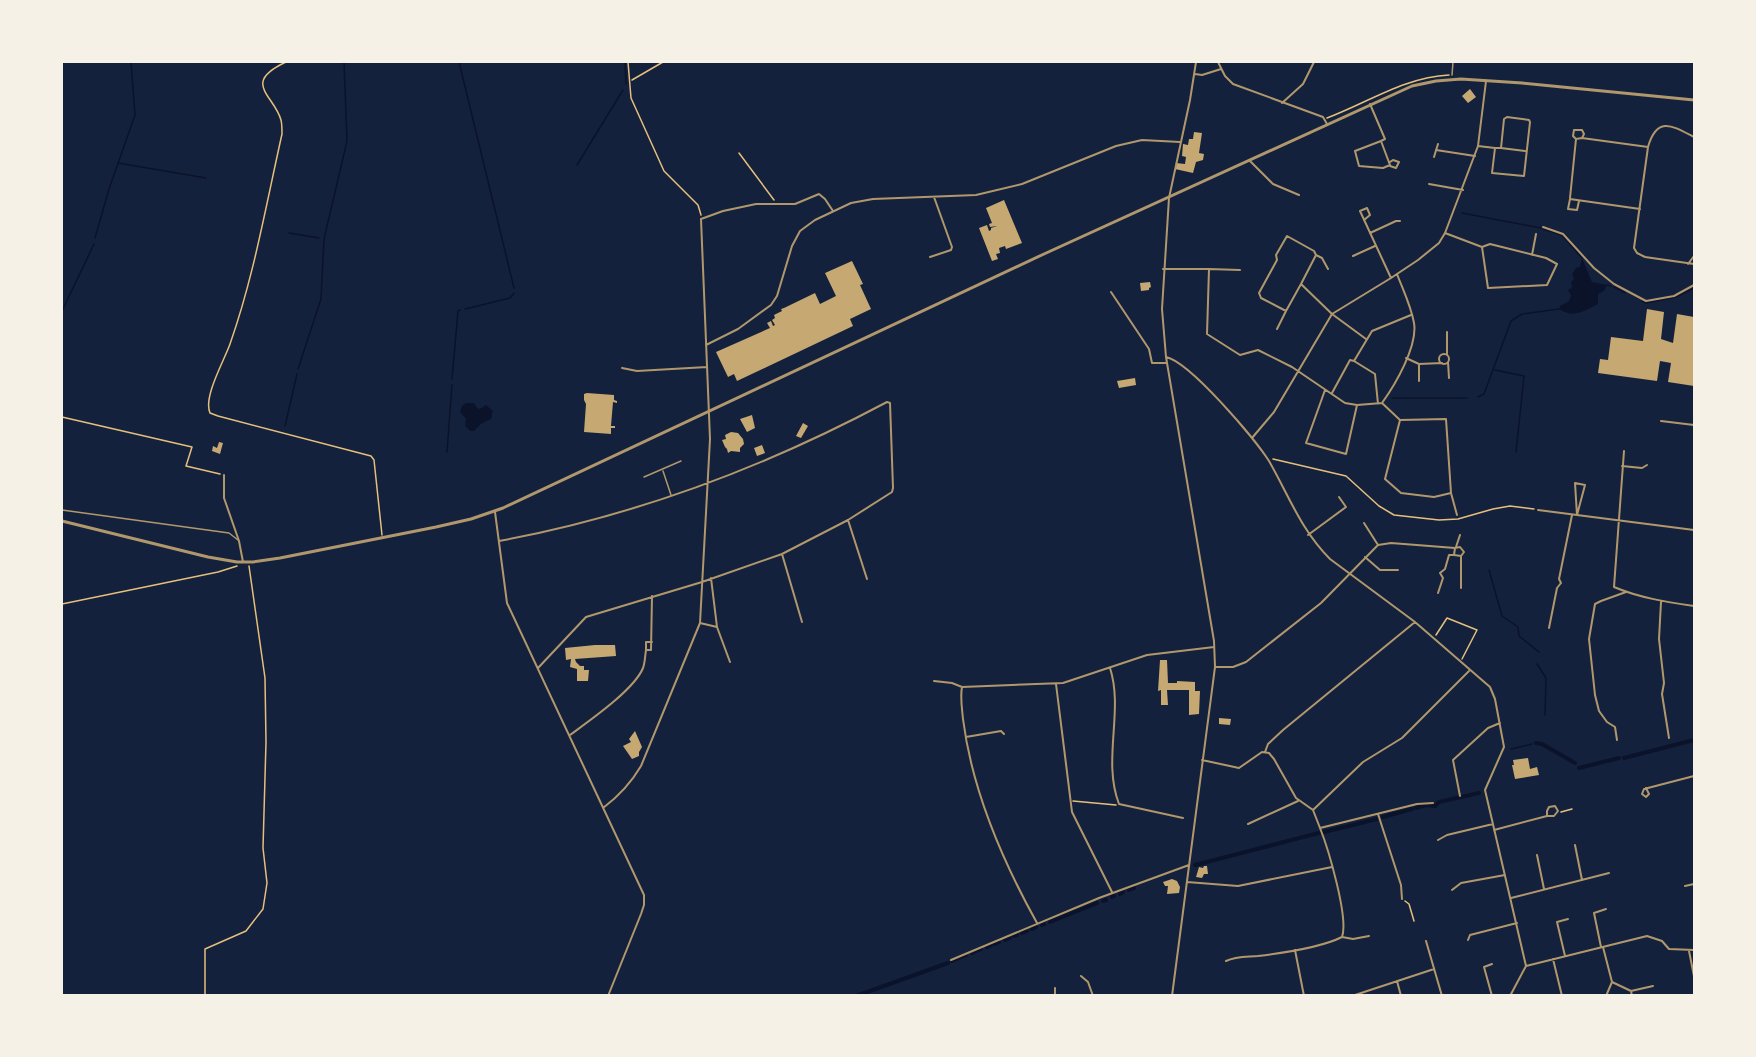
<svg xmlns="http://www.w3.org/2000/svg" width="1756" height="1057" font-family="Commissioner,sans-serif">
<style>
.water{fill:#0b132b}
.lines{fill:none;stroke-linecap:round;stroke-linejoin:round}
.stream{stroke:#0b132b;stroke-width:1.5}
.canal{stroke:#0b132b;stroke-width:4}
.building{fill:#c6a872}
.path{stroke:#e5c07b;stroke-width:1.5}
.service{stroke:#b1986c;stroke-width:1.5}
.minor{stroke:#b1986c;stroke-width:2}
.tertiary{stroke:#b1986c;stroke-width:3}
</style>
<rect width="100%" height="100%" fill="#14213d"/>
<path class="water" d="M1582,258L1592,282L1607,285L1604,291L1598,294V304C1584,311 1574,319 1559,309L1560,306L1569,301L1571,295L1568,290L1572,287L1571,282L1574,279L1572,274L1576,268L1580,267Z
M466,403H474L477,408L480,409L486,405L493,411L491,419L481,424L474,431H470L465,426L466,419L460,412L462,406Z"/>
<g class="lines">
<path class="stream" d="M459,62L514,288
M625,62L626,84
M118,163L206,178
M577,165L623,90
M1462,213L1541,228
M1543,229L1562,235L1582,258
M289,233L319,238
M95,238L109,189L135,115L131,62
M1607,285L1611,286
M1614,287L1625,293
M1642,301L1646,303L1676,297L1694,288
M465,309L510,298L514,293
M62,311L94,244
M298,369L321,299L324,239L347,141L344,62
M1495,370L1524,376L1516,452
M452,379L458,311L460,310
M1478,397L1484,394L1511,321L1522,314L1559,309
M1392,398H1467
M285,426L297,374
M447,452L452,385
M1489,570L1502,616L1518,627L1519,636L1539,652
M1537,664L1546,678L1545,715
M1511,749L1532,744"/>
<path class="canal" d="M1536,743L1542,744L1575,763
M1624,758L1694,740
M1579,768L1619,758
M1416,808L1426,805L1435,806L1439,802L1479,793
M1383,817L1412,809
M1324,832L1377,819
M1195,865L1319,833
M1129,890L1134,888
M1120,894L1123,892
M1112,897L1114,896
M1103,901L1106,900
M1050,922L1097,903
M1042,925L1044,924
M1032,929L1036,927
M1022,933L1027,931
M1014,936L1017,935
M1005,940L1010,938
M995,944L999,942
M987,947L991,945
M972,953L981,949
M952,961L966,955
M856,996L948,963"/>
</g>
<path class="building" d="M1470,89L1476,97L1468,103L1462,96Z
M1194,132L1202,133L1199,153L1204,154L1203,160L1196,162L1193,173L1175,169L1176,163L1185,164L1186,157L1182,156L1183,144L1188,145L1189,139H1193Z
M1004,200L1022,243L1006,249L1005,246L999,248L1000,253L996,254L998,259L992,261L979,228L987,225L989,231L991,230V228L997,226L990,227L989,224L992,223L986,208Z
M852,261L863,284L860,285L871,309L850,319L853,326L737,381L734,374L728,377L716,352L770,328L767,323L771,321L773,326L775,325L772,320L775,318L774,315L782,311L781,309L784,308L815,293L820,304L836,296L825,273Z
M1150,282L1151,287L1149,288V290L1141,291L1140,283Z
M1647,309L1664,312L1661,339L1673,343L1677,314L1694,317V386L1668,382L1671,363L1660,361L1657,381L1598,373L1600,359L1608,360L1611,337L1643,341Z
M1135,378L1136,385L1119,388L1117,381Z
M587,393L614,395V400L617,401V403L613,402L611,426H615V428H611V434L584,432L586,404L584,400V394Z
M752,415L755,428L747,432L740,419Z
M803,423L808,426L801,438L796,436Z
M731,432L738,433L743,439L744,444L740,448V452L731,451L728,453L727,449L725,447L722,440L726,439L725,435Z
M219,442L223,443L220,454L212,451L213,446L217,448Z
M762,445L765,453L757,456L754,448Z
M595,645H615L616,656L575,659L576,662L580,666H584V670H589L588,681H577V669L570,667L571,659L566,660L565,648Z
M1160,660H1167L1168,683H1177V681L1195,682V691H1200L1199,714L1189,715V690H1167L1168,705H1161V690L1158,691Z
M1219,718L1231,719L1230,725L1219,724Z
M635,731L642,747L639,752V756L632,759L623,746L631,742L629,739Z
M1528,758L1530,769L1537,767L1539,775L1515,779L1512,765H1514L1513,760Z
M1204,866H1207L1208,874H1204L1202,878L1196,877L1199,867L1203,868Z
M1172,879L1177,881L1180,887L1179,893L1167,894L1168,886H1165L1163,882Z"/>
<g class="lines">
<path class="path" d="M286,62C241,83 274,95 281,120C282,124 282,130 282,134C266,205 254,276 230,344C224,361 203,397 210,413L218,416L371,456L374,460L382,535
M628,62L631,98L664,171L698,205L701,215
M632,80L663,62
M1327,118C1367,103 1405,77 1449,75
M739,153L774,200
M62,417L192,447L186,466L220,474
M1273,459L1346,476L1379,506L1394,515L1439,520L1458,519L1493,509L1510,506L1534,509
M62,604L218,572L237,566
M1436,635L1447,618L1477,630L1462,659
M1073,801L1116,805
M1561,812L1572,809
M1405,901L1409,904L1414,921
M205,996V949L246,931L263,909L267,883L263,848L266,742L265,678L249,566"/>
<path class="service" d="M1452,75L1453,62
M663,471L671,495
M644,477L681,461
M62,510L229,533L238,540"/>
<path class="minor" d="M1218,62L1225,76L1233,84L1323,117L1327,124
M1195,74L1202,75L1221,69
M1282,103L1303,84L1314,62
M1370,104L1385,139L1381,141L1390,165L1383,168L1359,166L1355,151L1381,141
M1694,137C1673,126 1657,115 1648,147L1634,248L1637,253L1645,257L1694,264
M1582,138L1584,134L1582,130H1574L1573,136L1576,139L1582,138L1648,147
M1478,146L1495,148L1492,173L1524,176L1530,122L1529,120L1507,117L1504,119L1501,148H1495
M1501,148L1525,151
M1436,150L1475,156
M1434,157L1438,144
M1249,160L1273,184L1299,195
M1390,162L1393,160L1399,162L1396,168L1390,166
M1429,184L1463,190
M1570,198L1576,139
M1579,201L1577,210L1568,209L1570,199L1640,209
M1364,220L1370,215L1367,208L1360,211L1391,278
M1543,227L1563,234L1594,268L1614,284L1646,301L1674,296L1694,285
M1370,233L1396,221H1400
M1445,233L1482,247L1488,288L1547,285L1557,264L1546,258L1490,244L1482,247
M1316,255L1322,258L1328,269
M1532,255L1536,234
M1353,256L1375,246
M930,257L951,250L952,247L934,197
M1688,264L1694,256
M1163,269H1209L1207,334L1240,355L1258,350L1292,367L1345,403L1357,405L1382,403C1395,385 1418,346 1414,323C1411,306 1403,290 1397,274
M1209,269L1240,270
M1301,284L1286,311L1261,298L1259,293L1277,260L1276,255L1287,236L1314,251L1316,255L1301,284L1332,314L1366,339
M1111,292L1149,349L1152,363H1167
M1277,329L1286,311
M1447,332V355
M706,345L738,329L771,305L777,296L792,246L800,231L815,220L851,203L873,199L976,195L1022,184L1116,146L1142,140L1180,142
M1439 359a5 5 0 1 1 10 0a5 5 0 1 1-10 0Z
M1166,357C1190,362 1255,439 1269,461C1289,496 1301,530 1330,559L1415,622L1490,687L1495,699L1504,747L1485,790L1526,966L1510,996
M1406,358L1419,364L1442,363
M1354,361L1375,374L1378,404
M1448,362L1449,378
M1419,364V381
M622,368L637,371L707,367
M1325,390L1306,443L1346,454L1357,405
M1332,393L1350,360L1354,361L1372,331L1411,315
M1382,403L1400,420L1446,419L1451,493L1434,497L1401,493L1385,479L1400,420
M1661,421L1694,425
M1252,438L1274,412L1332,314L1391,278L1418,260L1439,243L1445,233L1478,146L1486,81
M1624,451L1614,587C1640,598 1667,602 1694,606
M1622,466L1642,468L1647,465
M224,475V498L239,541L243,562
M1575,483L1585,485L1577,515Z
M1451,493L1457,515
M1538,510L1694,530
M495,512L507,603L644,895V905L641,914L608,996
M848,520L867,579
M1364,523L1378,545
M1308,535L1346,507L1339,497
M499,541C635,516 765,467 887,402L890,403L893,488L892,492L848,520L782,554L702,582L586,617L538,668
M1456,547L1460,535
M782,554L802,622
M1365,557L1380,570H1398
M1461,588V556L1464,552L1460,547L1455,548L1454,555L1461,556
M1438,593L1443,578L1440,573L1445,569L1449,555H1454
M1661,602L1659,639L1664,683L1662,694L1669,738
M700,623L717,627L711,578
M717,627L730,662
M1549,628L1557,588L1561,583L1559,579L1572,515
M652,642H646V650H651L652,596
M1215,667H1233L1246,662L1321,603L1378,545L1391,543L1455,548
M1110,668C1124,711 1102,760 1119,804L1183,818
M934,681L952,683L962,687L1063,683L1147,655L1214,647
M1056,684L1072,812L1112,892
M962,687C960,697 962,708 963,719C972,791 1002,860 1037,923
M570,735C589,721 634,690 643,668C645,663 645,656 646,650
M966,737L1001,731L1004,734
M1617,740L1615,727L1607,722L1599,711L1595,695L1589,639L1595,604L1601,601L1626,592
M1265,752L1268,744L1283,730L1415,622
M1202,760L1239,768L1262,752L1269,753L1274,759L1296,798L1313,810L1320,828L1417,804L1433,803
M1646,788L1649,794L1646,797L1642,794L1644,789L1694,776
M1460,796L1453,760L1488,728L1500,723
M603,808C619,796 631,783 641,766L700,623L710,439L701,219L723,211L756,204H795L819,194L825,199L833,211
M1313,810L1363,762L1402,738L1469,671
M1378,814L1401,885L1402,899
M1248,824L1298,801
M1494,830L1547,816H1554L1558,811L1555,806L1549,807L1547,811V816
M1438,840L1447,835L1493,824
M1575,845L1582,880
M1537,855L1544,889
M1187,882L1238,886L1332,867
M1685,886L1694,884
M1452,890L1461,883L1505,875
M1511,898L1609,873
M1342,937L1353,939L1369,936
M1468,940L1470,935L1517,923
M1426,941L1442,996
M1601,947L1594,913L1606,909
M1603,947L1612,982
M1295,950L1304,996
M1689,951L1694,976
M1565,956L1557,922L1568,919
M1553,959L1562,996
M951,960L1099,898L1189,865
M1226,961C1236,956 1247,957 1258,956C1283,953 1320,948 1342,937C1349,918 1328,848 1320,828
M1492,964L1484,967L1492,996
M1526,966L1647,936L1662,941L1669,949L1694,950
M1081,976L1088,982L1093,996
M1397,981L1401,996
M1612,982L1631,991L1632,996
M1055,988V996
M1631,991L1653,986
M1172,996L1215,667L1214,641L1166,357L1162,309L1169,198L1190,100L1196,62
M1352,996L1434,969
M1606,996L1612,982"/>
<path class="tertiary" d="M62,521L208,557L237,562H253L280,558L436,527L471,519L503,508L1044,254L1412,86L1436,81L1461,79L1522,83L1694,100"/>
</g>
<rect width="1756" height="1057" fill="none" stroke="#f6f1e7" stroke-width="126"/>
</svg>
